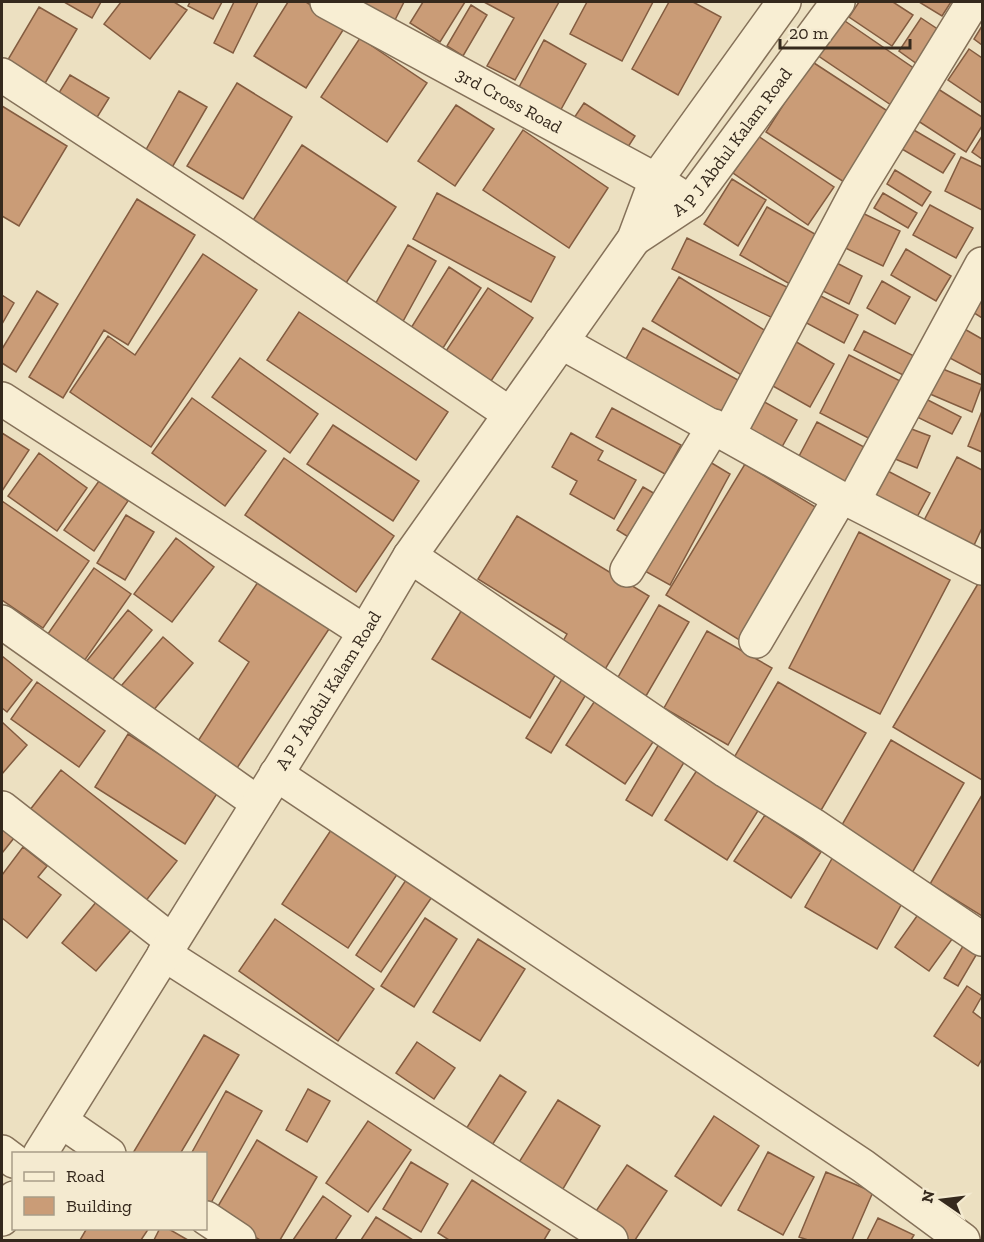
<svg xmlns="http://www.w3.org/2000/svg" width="984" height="1242" font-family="'Zilla Slab',serif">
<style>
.building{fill:#ca9c77;stroke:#835c40;stroke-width:1.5}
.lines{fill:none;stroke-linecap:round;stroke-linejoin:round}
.minor-casing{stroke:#857159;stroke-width:36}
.tertiary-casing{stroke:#857159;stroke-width:36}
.minor{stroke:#f8eed3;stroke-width:33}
.tertiary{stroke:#f8eed3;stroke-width:33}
.labels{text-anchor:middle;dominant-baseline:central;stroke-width:4.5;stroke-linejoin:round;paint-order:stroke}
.street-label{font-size:18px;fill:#35291d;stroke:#f4ead0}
</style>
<rect width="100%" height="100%" fill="#ece0c1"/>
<path class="building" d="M64,2H101L92,18Z
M121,2H174L187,10L150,59L104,24Z
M190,2H222L213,19L188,6Z
M234,2H258L233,53L214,43Z
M288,2H306L345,27L306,88L254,56Z
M355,2H404L392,26Z
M423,2H465L440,42L410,23Z
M484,2H559L515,80L487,66L514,18Z
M587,2H653L622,61L570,34Z
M669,2H693L721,17L678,95L632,69Z
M859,2H893L913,15L892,46L849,17Z
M919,2H951L942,16Z
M471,5L487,15L463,56L447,46Z
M39,7L77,29L44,85L6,63Z
M921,18L939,30L917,64L899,51Z
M842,19L915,69L891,105L817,55Z
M982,26V45L974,39Z
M360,38L427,83L387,142L321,97Z
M544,40L586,64L559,113L517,91Z
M969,49L982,58V103L948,80Z
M811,61L889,112L844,182L766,132Z
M70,75L109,98L96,119L57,96Z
M237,83L292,117L243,199L187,166Z
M935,87L982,117V126L966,152L915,119Z
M179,91L207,107L170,171L143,155Z
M584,103L635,136L619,161L568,127Z
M456,105L494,129L455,186L418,161Z
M2,106L67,146L19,226L2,216Z
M907,126L955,154L943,173L895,145Z
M523,130L608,188L569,248L483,190Z
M758,136L834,187L808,225L733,173Z
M982,136V159L972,152Z
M302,145L396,207L342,289L248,228Z
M961,157L982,167V210L945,191Z
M895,170L931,192L922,206L887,184Z
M732,179L766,200L738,246L704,224Z
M437,193L555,257L531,302L413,239Z
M883,193L917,213L908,228L874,208Z
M137,199L195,235L128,345L104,330L63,398L29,377Z
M930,205L973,228L956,258L913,235Z
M767,207L822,238L795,287L740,255Z
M856,210L900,231L883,266L839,245Z
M687,238L793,290L779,321L672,269Z
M408,245L436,261L401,325L372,310Z
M906,249L951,276L936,301L891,275Z
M203,254L257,290L151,447L70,392L108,336L135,355Z
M831,260L862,276L849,304L817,288Z
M449,267L481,288L443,348L411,328Z
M679,277L774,336L748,379L652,321Z
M882,281L910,297L895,324L867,308Z
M488,288L533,318L487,387L442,357Z
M37,291L58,304L16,372L2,363V349Z
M982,291V318L971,311Z
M813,292L858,315L844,343L799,319Z
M2,295L14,303L2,324Z
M299,312L448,412L416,460L267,360Z
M961,327L982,339V375L946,356Z
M643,328L749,386L727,426L621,368Z
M864,331L914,356L905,376L854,350Z
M788,337L834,364L810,407L764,381Z
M849,355L908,385L878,443L820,413Z
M240,358L318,414L290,453L212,397Z
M933,365L982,385L972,412L923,391Z
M192,398L266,451L225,506L152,453Z
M924,398L961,417L952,434L915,416Z
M759,399L797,420L778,454L740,432Z
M612,408L681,445L665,474L596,437Z
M982,411V452L968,446Z
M817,422L866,448L847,486L797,460Z
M333,425L419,481L393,521L307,464Z
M901,425L930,436L917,468L888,456Z
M2,433L29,450L2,491Z
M571,433L603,451L598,460L636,480L614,519L570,494L577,481L552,467Z
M39,453L87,488L57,531L8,496Z
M957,457L982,470V528L969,556L919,530Z
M284,458L394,536L356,592L245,515Z
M705,459L730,474L670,585L643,570Z
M745,464L825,513L746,644L666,595Z
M882,468L930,493L911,528L864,503Z
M99,481L128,501L94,551L64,530Z
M643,487L664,499L638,543L617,530Z
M2,501L89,561L43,628L2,600Z
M126,515L154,532L125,580L97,563Z
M517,516L649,596L601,676L558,650L567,634L478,579Z
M859,532L950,580L880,714L789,668Z
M176,538L214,567L172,622L134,594Z
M94,568L131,594L82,664L45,638Z
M982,577V780L893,727Z
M260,579L331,626L237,768L198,741L249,662L219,641Z
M659,605L689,622L646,696L617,679Z
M463,608L560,667L530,718L432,659Z
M128,610L152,630L102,693L77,673Z
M707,631L772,668L728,745L664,708Z
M163,637L193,663L147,718L116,692Z
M2,656L32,680L7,712L2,708Z
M567,671L591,686L551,753L526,738Z
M37,682L105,731L79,767L11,719Z
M778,682L866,733L816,819L728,768Z
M598,696L657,736L625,784L566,745Z
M2,722L27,745L2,774Z
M128,734L218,792L185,844L95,787Z
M891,740L964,783L912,873L839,830Z
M659,744L686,759L652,816L626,800Z
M699,767L761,806L727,860L665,820Z
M61,770L177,861L141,907L26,815Z
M982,795V916L930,884Z
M765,815L821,852L791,898L734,861Z
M2,820L18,833L2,853Z
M331,830L398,873L348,948L282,904Z
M23,847L47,866L38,877L61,895L27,938L2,918V875Z
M834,855L906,896L877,949L805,907Z
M412,871L438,888L381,972L356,955Z
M102,895L136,924L96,971L62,943Z
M924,906L958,931L929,971L895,947Z
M425,918L457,939L414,1007L381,986Z
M275,919L374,989L338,1041L239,971Z
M969,936L982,945L958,986L944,978Z
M478,939L525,969L480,1041L433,1012Z
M967,986L982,996L973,1012L982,1019V1059L978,1066L934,1036Z
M204,1035L239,1055L180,1154L133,1153Z
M417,1042L455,1068L434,1099L396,1073Z
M500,1075L526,1092L487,1153L461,1137Z
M308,1089L330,1101L307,1142L286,1130Z
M226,1091L262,1111L207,1210L206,1154H191Z
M558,1100L600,1126L560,1194L516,1167Z
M714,1116L759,1146L721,1206L675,1176Z
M368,1121L411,1150L368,1212L326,1183Z
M257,1140L317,1177L280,1240H260L214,1213Z
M768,1152L814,1177L783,1235L738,1210Z
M411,1162L448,1184L421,1232L383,1209Z
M627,1165L667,1191L635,1240H627L592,1217Z
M826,1172L873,1192L852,1240H808L799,1237Z
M472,1180L550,1230L544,1240H449L438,1233Z
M323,1196L351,1216L335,1240H293Z
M376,1217L413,1240H361Z
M878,1218L914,1235L911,1240H867Z
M87,1228H149L141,1240H80Z
M160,1228H167L188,1240H154Z"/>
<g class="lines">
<g class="minor-casing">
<g id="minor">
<path id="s1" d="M327,2L656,180L690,202"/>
<path d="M2,75L231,225L510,414"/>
<path d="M561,342L840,498L853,502L982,568"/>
<path d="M2,399L365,632"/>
<path d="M728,435L857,191L973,2"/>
<path d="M853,502L982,264"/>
<path d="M410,556L726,771L813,825L982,939"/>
<path d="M627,570L714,426"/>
<path d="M2,622L258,803"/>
<path d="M756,641L840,498"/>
<path d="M276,774L863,1166L963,1240"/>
<path d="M2,808L172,941"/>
<path d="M164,954L611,1240"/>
<path d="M61,1121L109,1154"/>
<path d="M2,1152L14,1161"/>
<path d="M206,1218L239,1240"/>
</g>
</g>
<g class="tertiary-casing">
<g id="tertiary">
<path id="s2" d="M634,239L690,202L838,2"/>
<path id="s3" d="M40,1154L365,632L410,556L634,239L656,180L784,2"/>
<path d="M2,1219L14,1198"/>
</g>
</g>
<use href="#minor" class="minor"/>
<use href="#tertiary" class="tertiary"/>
</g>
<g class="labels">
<g class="street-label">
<text stroke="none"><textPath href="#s1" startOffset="207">3rd Cross Road</textPath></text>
<text stroke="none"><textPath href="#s2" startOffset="140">A P J Abdul Kalam Road</textPath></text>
<text stroke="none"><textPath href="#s3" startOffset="546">A P J Abdul Kalam Road</textPath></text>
</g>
</g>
<rect width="984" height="1242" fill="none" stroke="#35291d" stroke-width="6"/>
<rect x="12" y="1152" width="195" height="78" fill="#f4ead0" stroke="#a89d88" stroke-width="1.5"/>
<rect x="24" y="1172" width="30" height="9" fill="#f8eed3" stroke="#a89d88" stroke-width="1.5"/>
<text x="66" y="1182" font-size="18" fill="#35291d">Road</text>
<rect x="24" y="1197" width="30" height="18" fill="#ca9c77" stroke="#a89d88" stroke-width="1.5"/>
<text x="66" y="1212" font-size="18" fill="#35291d">Building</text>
<g transform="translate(942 1200) rotate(284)" stroke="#f4ead0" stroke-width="4.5" paint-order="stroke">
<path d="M0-4.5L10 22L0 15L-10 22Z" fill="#35291d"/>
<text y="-9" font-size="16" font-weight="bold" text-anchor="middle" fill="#35291d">N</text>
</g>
<path d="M780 39v9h130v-9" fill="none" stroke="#35291d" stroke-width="3"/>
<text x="789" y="39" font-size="18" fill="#35291d" stroke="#f4ead0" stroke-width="4.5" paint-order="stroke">20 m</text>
</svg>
